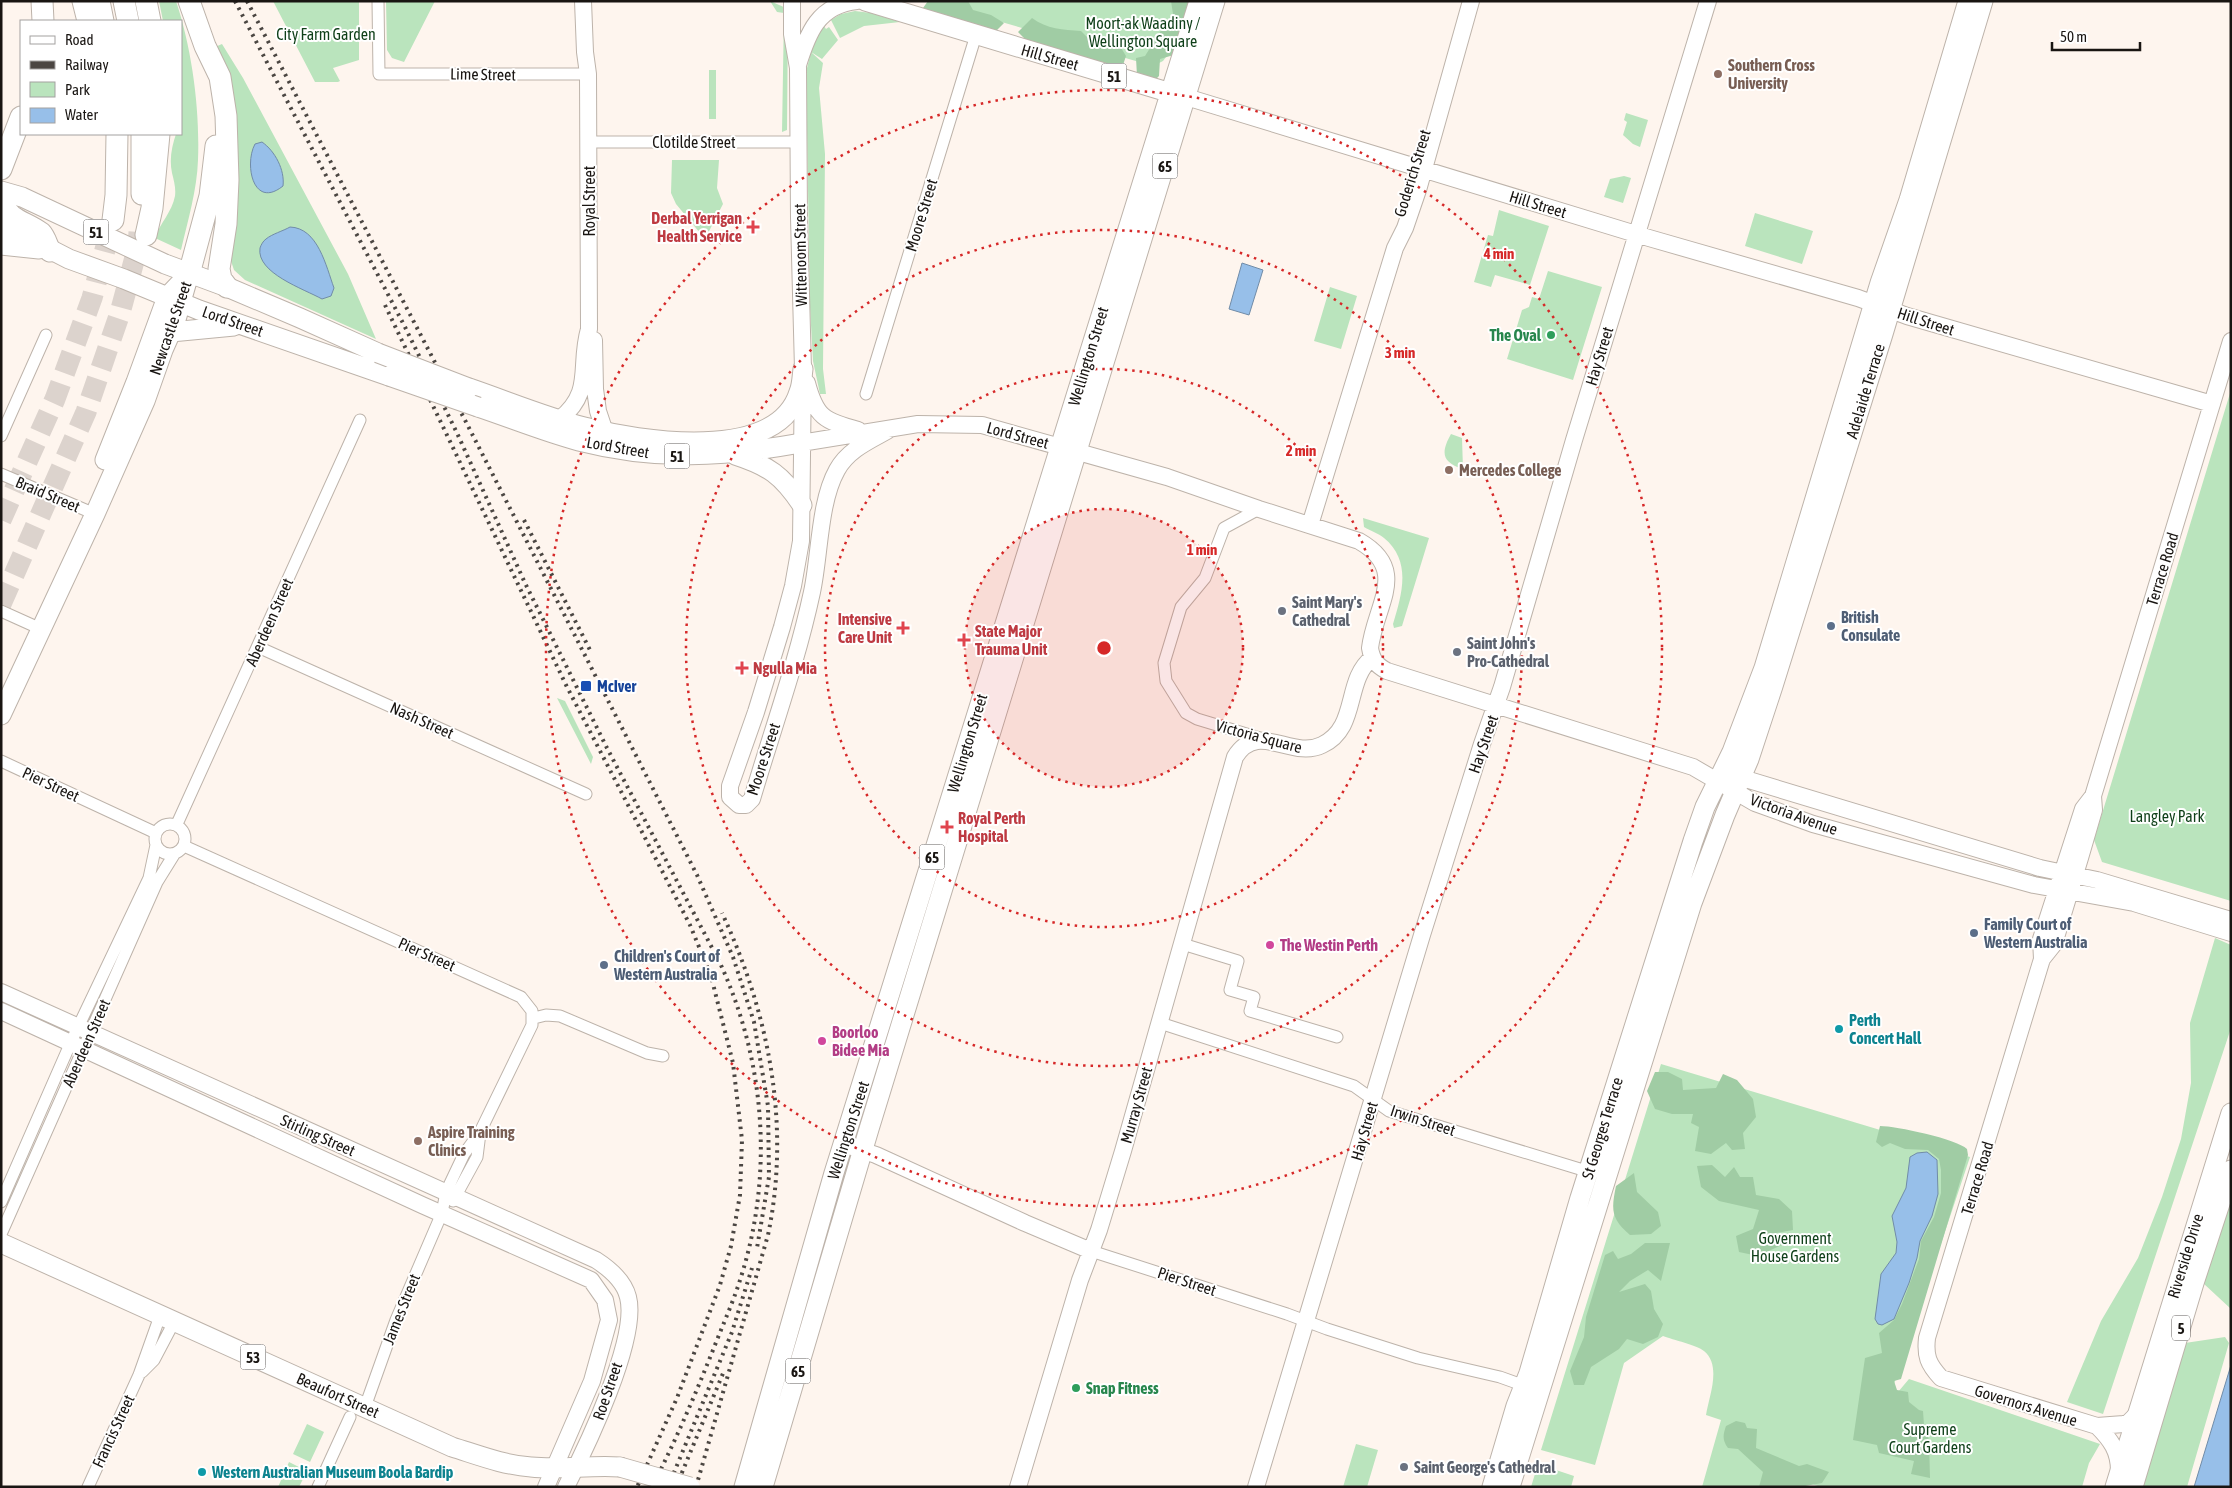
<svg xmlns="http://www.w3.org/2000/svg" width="2232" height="1488" font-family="'Asap Condensed',sans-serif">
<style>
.green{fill:#bae4bd}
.forest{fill:#a0cca4}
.water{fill:#97bfe9;stroke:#718ca8}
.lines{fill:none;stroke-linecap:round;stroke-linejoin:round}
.highway-tunnel{stroke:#dcd3cd;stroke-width:21;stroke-dasharray:21 11;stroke-linecap:butt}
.street-casing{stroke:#bdb3aa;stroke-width:13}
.secondary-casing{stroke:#bdb3aa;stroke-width:18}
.primary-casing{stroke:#bdb3aa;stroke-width:21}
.highway-casing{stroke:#bdb3aa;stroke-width:23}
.street{stroke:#fff;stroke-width:11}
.secondary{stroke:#fff;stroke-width:16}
.primary{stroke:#fff;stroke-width:19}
.highway{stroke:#fff;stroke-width:21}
.rail{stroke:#4b4642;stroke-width:4;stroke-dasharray:2.5 5;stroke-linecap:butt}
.primary-bridge-casing{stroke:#bdb3aa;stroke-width:21;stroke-linecap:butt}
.primary-bridge{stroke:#fff;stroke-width:19}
.ring{fill:none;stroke:#d62828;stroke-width:2.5;stroke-dasharray:2.5 5}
.education-dot{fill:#8d6e63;stroke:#fff;stroke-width:2}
.health-dot{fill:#e0444e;stroke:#fff;stroke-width:2}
.leisure-dot{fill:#2e9e5b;stroke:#fff;stroke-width:2}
.worship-dot{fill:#6b7280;stroke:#fff;stroke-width:2}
.service-dot{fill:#5c6f8a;stroke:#fff;stroke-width:2}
.transit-dot{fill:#1a4fb4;stroke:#fff;stroke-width:2}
.hotel-dot{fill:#d1479c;stroke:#fff;stroke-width:2}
.culture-dot{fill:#0f9aa8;stroke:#fff;stroke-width:2}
.labels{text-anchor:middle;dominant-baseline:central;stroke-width:4;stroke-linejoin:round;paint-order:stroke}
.shield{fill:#fff;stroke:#5e5b59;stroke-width:1}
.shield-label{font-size:15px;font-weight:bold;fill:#191512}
.park-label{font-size:16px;fill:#0e3f18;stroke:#fff}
.street-label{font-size:16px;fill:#191512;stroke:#fff}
.education-label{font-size:16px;font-weight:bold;fill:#785e54;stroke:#fff;text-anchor:start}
.health-label{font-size:16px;font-weight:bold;fill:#be3a42;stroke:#fff;text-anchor:start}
.leisure-label{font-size:16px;font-weight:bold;fill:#27864d;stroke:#fff;text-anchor:end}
.worship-label{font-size:16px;font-weight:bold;fill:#5b616d;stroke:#fff;text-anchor:start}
.service-label{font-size:16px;font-weight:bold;fill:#4e5e75;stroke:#fff;text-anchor:start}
.transit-label{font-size:16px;font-weight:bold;fill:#164399;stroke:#fff;text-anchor:start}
.hotel-label{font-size:16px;font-weight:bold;fill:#b23c85;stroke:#fff;text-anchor:start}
.culture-label{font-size:16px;font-weight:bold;fill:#0d838f;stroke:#fff;text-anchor:start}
.centre{fill:#d62828;stroke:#fff;stroke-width:2.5}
.ring-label{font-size:15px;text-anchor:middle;font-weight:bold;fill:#d62828;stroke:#fff;stroke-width:4;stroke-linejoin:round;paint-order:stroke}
</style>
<rect width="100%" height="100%" fill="#fef5ee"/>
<path class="green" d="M159,1H176C192,49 200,109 198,160C197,190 188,220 181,250L155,238C160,223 172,212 175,196C176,188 174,181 172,173C169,159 172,146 176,134H181V21H163Z
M273,1H359V60L333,68L340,81L338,82H315Z
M386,1H435L404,62L392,58L387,50Z
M770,1L786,8L784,12L788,13L787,130L782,132L784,13L777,12Z
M929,1H1185L1169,53L1163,61L1153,66Z
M855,11L871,13L900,22L864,26L840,38L831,20L841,14Z
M824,26L826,29L829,27L838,40L822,59L811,52L823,63L819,88L825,154L823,369L826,394H820L813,361L810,307L806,72L813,44Z
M222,44L243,78L348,274L376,339L245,280L234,270L229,255L215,47Z
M709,70H716V119H709Z
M1626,113L1648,120L1640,147L1633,144L1623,135L1627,122L1624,120Z
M672,160H719L717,188L723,204L705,239L676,204L671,193Z
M1624,176L1631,178L1623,203L1604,197L1610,179Z
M1499,210L1549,226L1530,285L1495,275L1491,287L1474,282L1488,235L1493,236Z
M1755,213L1813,231L1802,264L1745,246Z
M1548,271L1602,287L1573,380L1507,359L1522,310L1529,307L1532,297L1539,299Z
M1330,287L1357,296L1341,349L1314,341Z
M2231,390V901L2102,862L2094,840Z
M1451,434L1462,438L1463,469C1441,462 1441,452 1451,434Z
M1363,518L1429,538L1402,626L1394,628L1393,624C1402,594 1412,561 1384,538C1378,533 1371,531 1364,527Z
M557,698L565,701L593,757L591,764Z
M2215,938L2231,945V1028L2103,1414L2067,1402L2101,1321L2138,1258L2162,1197L2181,1139L2191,1083L2190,1023Z
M1661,1064L1970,1157L1887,1405L1909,1379L2100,1444L2089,1463L2082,1487H1821L1771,1471L1765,1487H1702L1721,1420L1706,1415C1709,1396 1722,1366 1704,1351C1697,1345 1673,1340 1663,1336L1624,1363L1595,1465L1541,1450Z
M2231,1189V1309L2203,1283Z
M2225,1337L2229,1343L2187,1487H2143L2185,1343Z
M307,1424L324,1432L310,1462L293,1454Z
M1356,1444L1378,1450L1367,1487H1343Z
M289,1462L307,1471L299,1487H278Z
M1538,1464L1574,1476L1571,1487H1531Z"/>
<path class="forest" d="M928,1H968L973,10L991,15L1004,23L994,33L986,28L965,24L923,8Z
M1171,1H1196L1177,54L1160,59L1159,76L1153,82L1137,76L1136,58L1145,56L1162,29L1170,31L1180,25L1173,14Z
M1032,18C1047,29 1063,30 1081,31L1092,42C1109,41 1117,38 1126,56L1123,65L1110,68L1030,44L1018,32Z
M1655,1072H1668L1682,1079L1683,1090L1716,1088L1723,1074L1737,1080L1753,1099L1756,1117L1743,1133L1745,1149L1732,1150L1726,1143L1711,1154L1695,1151L1699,1127L1691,1123L1693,1114H1672L1655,1109L1647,1091Z
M1880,1126C1896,1126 1957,1139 1967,1149L1968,1155L1901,1379L1894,1381L1897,1390L1908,1392L1909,1402L1919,1410L1923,1411L1924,1425L1929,1440L1930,1478L1911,1474L1914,1461L1879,1453L1877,1445L1853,1440L1865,1358L1882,1353L1879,1333L1894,1320L1902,1304L1919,1259L1921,1241L1934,1217L1941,1193V1170L1939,1159L1928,1150L1905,1149L1890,1143L1882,1147L1876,1142Z
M1712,1165L1725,1177L1734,1167L1740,1177H1753L1756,1195L1779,1199L1792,1211L1793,1230L1776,1233L1786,1243L1758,1256L1739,1252L1736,1236L1753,1229L1759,1210L1719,1201L1701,1187L1697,1166Z
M1634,1173L1637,1192L1658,1212L1661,1226L1651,1234L1630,1235C1611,1219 1611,1210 1616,1186Z
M1645,1243H1670L1661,1281L1648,1270L1630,1281L1619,1292L1645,1284L1651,1291L1654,1309L1663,1324L1658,1337L1643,1344L1627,1339L1619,1349L1591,1367L1584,1385H1574L1570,1371L1584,1337L1586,1317L1605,1255L1613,1251L1618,1259L1631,1254Z
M1736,1421L1745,1423L1747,1428L1757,1429L1756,1448L1799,1466L1807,1464L1829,1472L1822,1483L1800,1487H1759L1763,1472L1738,1449L1728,1448C1722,1440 1723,1435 1726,1426Z"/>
<path class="water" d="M262,142C275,151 285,170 283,186C253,210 244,164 255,144Z
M290,227C318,228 326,266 334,288L331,296L322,299C304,289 256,273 260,248C261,245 263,241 266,239C272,234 283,231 290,227Z
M1242,263L1263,270L1249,315L1229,309Z
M1927,1152L1937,1160L1938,1194L1932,1216L1920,1241L1917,1258L1909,1283L1894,1319L1882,1325L1878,1324L1875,1319L1881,1274L1896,1253L1897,1242L1892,1216L1906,1188L1910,1157L1917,1153Z
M2231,1365V1487H2194Z"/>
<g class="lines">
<path class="highway-tunnel" d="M1,520L55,399L92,298L113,220
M1,604L86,412L120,313L138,246L139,232"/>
<g class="street-casing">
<path id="street" d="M378,1L379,74H588
M589,142H798
M866,394L976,35
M1,436L46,335
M1,474L95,514
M1259,509L1224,528L1205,578L1181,607L1164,663L1166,681L1186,713L1197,719L1263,739
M1,611L41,629
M258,647L586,794
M1,761L156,833
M155 839a15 15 0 1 1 30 0a15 15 0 1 1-30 0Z
M177,824L360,420
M184,846L521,997L532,1011V1025L480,1132L464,1154L446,1192L442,1213L396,1320L365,1407
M1189,946L1238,961L1230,990L1254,997L1250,1011L1337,1037
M534,1018L546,1015L560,1016L647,1053L663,1056
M1160,1023L1354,1086L1389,1111L1593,1173
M453,1201L477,1157L480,1133
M1,1202L71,1042L149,878L156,845
M1,1234L157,882L175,853
M1091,1251L1287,1314L1327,1329L1418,1358L1500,1377L1528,1387
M142,1372L154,1360L174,1322
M88,1487L139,1375L160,1316
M318,1487L350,1417"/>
</g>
<g class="secondary-casing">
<path id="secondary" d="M792,1V34L798,68L799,218L803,369L801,541L793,586L782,627L756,712L730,786V797L739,805H746L752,799C772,731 797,662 812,592C820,555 819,502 837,470C848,450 869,441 887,431
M798,65C808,33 818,5 857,1
M1173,93L1649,238L1858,298L1907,316L2212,404
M594,340L595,389L598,411L605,432
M807,383C816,417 824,421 858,430
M560,419C594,391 578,367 589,329L588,74L585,52L583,1
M801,443L918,424L982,425L1167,477L1259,509L1359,541C1410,570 1375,605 1370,648C1372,660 1376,665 1387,671L1693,767L1755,803L1813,824L2034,885L2134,903L2231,933
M1310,525L1395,248L1405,228L1418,190L1471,1
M1729,774L2040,868L2097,880L2231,920
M2093,796L2094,810L2080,858L2054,944L2042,959L1927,1338C1925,1356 1928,1364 1941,1378L2097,1426L2124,1424L2129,1422L2137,1414
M2042,959L2041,939L2083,809L2093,796L2231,341
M1,992L596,1260C610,1269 624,1281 628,1297C639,1338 586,1448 566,1487
M1,1011L422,1205L591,1280L605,1300L609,1320L592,1381L546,1487
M843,1144L876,1155L1025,1223L1091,1251
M2097,1426C2111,1440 2119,1451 2119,1471
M1018,1487L1080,1280L1099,1230L1123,1151L1235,757C1258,720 1291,760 1322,745C1359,728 1344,680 1372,658
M1256,1487L1422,935L1482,744L1502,687L1574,440L1708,1"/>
</g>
<g class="primary-casing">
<path id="primary" d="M865,1L1171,93
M1,191L22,197L165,264L227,287L300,318L378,353
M1,224L69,259L124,279L199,310L389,376
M1,245L39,249
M171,332L234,326
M469,388C507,401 545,417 584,427C639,441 777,464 799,392C802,385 802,376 803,369
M478,407C511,418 545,432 579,441C657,461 723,457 801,443
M735,455C769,466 782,475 802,505
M105,460L136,382L167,297L188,275
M1,715L95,514L145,401L163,350L175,323L189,274
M1,1243L452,1447C478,1455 503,1465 531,1467C560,1470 590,1465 620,1467
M744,1487L834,1173L1199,1
M763,1487L869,1129L1215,1
M1492,1487L1516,1406L1529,1373L1580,1198L1693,841L1705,807L1732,752L1764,668L1880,283L1909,200L1968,1
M1510,1487L1692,903L1725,815L1749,759L1773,686L1883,334L1983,1
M2115,1487L2231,1113
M2133,1487L2194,1283L2231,1170"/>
</g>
<g class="highway-casing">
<path id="highway" d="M42,1L43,21
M83,1L88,21
M99,1L103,21
M124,1L128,21
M146,1L150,21
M189,1L205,46L220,77L226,116L228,180L226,224L219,269L221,279L227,287
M1,169L21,117
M142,194V134
M1,202C11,222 25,221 41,233C45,237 47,245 50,251
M113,220L116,195L117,134
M146,235L152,208L159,134
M189,274L210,196L216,146"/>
</g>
<use href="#street" class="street"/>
<use href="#secondary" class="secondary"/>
<use href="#primary" class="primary"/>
<use href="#highway" class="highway"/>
<path class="rail" d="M235,1L405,327L457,433L525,583L607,748L720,963C765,1061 774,1173 741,1277C734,1300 724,1322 715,1345C696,1393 676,1440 652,1487
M247,1L467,424L697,875L733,957L754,1022L768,1106L769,1177L757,1248
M385,305L566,685L690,925L711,976L733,1063L742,1140L740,1195L731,1246L720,1285L677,1398L637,1487
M524,520L590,650
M668,1487L732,1332L752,1268
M676,1487L724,1371
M696,1487L768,1235C791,1125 769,1014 722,913"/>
<g class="primary-bridge-casing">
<path id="primary-bridge" d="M378,353L469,388
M389,376L478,407
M620,1467L690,1487"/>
</g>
<use href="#primary-bridge" class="primary-bridge"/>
</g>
<circle cx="1104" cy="648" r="139" fill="#d62828" fill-opacity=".12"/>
<g class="ring">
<circle cx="1104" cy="648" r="139"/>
<circle cx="1104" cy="648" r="279"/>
<circle cx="1104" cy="648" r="418"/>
<circle cx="1104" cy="648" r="558"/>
</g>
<g class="education-dot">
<circle cx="1718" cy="74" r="5"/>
<circle cx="1449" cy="470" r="5"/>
<circle cx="418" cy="1141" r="5"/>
</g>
<g class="health-dot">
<path d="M750.5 219.5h5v5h5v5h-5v5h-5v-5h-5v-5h5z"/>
<path d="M900.5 620.5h5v5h5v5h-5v5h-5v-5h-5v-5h5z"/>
<path d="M961.5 632.5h5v5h5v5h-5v5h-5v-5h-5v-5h5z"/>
<path d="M739.5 660.5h5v5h5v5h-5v5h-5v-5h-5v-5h5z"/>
<path d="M944.5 819.5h5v5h5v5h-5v5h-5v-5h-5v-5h5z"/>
</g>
<g class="leisure-dot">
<circle cx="1551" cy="335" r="5"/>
<circle cx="1076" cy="1388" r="5"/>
</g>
<g class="worship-dot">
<circle cx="1282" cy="611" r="5"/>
<circle cx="1457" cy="652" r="5"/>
<circle cx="1404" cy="1467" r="5"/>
</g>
<g class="service-dot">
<circle cx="1831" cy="626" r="5"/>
<circle cx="1974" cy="933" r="5"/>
<circle cx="604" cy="965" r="5"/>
</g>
<rect class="transit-dot" x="580" y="680" width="12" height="12" rx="2.5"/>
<g class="hotel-dot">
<circle cx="1270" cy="945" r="5"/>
<circle cx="822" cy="1041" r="5"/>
</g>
<g class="culture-dot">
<circle cx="1839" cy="1029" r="5"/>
<circle cx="202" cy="1472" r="5"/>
</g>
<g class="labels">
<g class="shield">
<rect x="1101.5" y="63.5" width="25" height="25" rx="4"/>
<rect x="1152.5" y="153.5" width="25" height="25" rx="4"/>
<rect x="83.5" y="219.5" width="25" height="25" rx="4"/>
<rect x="664.5" y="443.5" width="25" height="25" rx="4"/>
<rect x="919.5" y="844.5" width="25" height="25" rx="4"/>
<rect x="2172" y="1315.5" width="18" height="25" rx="4"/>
<rect x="240.5" y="1344.5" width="25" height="25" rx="4"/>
<rect x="785.5" y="1358.5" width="25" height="25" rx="4"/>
</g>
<g class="shield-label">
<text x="1114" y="76">51</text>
<text x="1165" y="166">65</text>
<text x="96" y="232">51</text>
<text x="677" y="456">51</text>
<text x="932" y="857">65</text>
<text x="2181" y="1328">5</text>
<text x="253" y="1357">53</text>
<text x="798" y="1371">65</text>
</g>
<g class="park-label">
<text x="1143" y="23">Moort-ak Waadiny /<tspan x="1143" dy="18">Wellington Square</tspan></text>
<text x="326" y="34">City Farm Garden</text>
<text x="2167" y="816">Langley Park</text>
<text x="1795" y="1238">Government<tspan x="1795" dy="18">House Gardens</tspan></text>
<text x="1930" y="1429">Supreme<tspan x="1930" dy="18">Court Gardens</tspan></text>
</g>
<g class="street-label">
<text transform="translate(1050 57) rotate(16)">Hill Street</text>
<text transform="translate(483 74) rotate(1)">Lime Street</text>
<text x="694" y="142">Clotilde Street</text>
<text transform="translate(1412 173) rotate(-73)">Goderich Street</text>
<text transform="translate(589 201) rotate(-90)">Royal Street</text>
<text transform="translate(1538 204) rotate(17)">Hill Street</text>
<text transform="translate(921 215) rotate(-73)">Moore Street</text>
<text transform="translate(800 255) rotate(-91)">Wittenoom Street</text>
<text transform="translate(233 321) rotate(19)">Lord Street</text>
<text transform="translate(1926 321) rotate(18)">Hill Street</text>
<text transform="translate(170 328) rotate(-71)">Newcastle Street</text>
<text transform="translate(1088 356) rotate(-73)">Wellington Street</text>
<text transform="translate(1599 356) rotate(-73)">Hay Street</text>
<text transform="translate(1865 391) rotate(-73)">Adelaide Terrace</text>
<text transform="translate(1018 435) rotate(15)">Lord Street</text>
<text transform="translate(618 447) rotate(10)">Lord Street</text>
<text transform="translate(48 494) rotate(23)">Braid Street</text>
<text transform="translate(2162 569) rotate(-73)">Terrace Road</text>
<text transform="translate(269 622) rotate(-66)">Aberdeen Street</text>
<text transform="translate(422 720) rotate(24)">Nash Street</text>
<text transform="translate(1259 736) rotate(15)">Victoria Square</text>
<text transform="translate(967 743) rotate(-73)">Wellington Street</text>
<text transform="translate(1483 744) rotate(-71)">Hay Street</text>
<text transform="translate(763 759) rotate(-72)">Moore Street</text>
<text transform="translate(51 784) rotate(25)">Pier Street</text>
<text transform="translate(1794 814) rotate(20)">Victoria Avenue</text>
<text transform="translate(427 954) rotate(24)">Pier Street</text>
<text transform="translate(86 1043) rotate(-66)">Aberdeen Street</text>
<text transform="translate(1136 1105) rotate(-74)">Murray Street</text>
<text transform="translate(1423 1120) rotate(18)">Irwin Street</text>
<text transform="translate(1602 1128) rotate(-73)">St Georges Terrace</text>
<text transform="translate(848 1130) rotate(-72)">Wellington Street</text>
<text transform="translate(1364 1131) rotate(-74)">Hay Street</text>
<text transform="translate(318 1135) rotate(24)">Stirling Street</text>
<text transform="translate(1977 1178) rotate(-73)">Terrace Road</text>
<text transform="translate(2185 1256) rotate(-73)">Riverside Drive</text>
<text transform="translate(1187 1281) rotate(18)">Pier Street</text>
<text transform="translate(401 1309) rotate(-68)">James Street</text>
<text transform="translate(607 1391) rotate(-71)">Roe Street</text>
<text transform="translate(338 1395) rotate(24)">Beaufort Street</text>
<text transform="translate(2026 1405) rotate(17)">Governors Avenue</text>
<text transform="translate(113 1431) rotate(-65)">Francis Street</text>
</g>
<g class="education-label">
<text x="1728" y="65">Southern Cross<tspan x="1728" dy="18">University</tspan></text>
<text x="1459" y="470">Mercedes College</text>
<text x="428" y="1132">Aspire Training<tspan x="428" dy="18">Clinics</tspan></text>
</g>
<g class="health-label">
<text x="742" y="218" text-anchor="end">Derbal Yerrigan<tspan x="742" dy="18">Health Service</tspan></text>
<text x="892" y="619" text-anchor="end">Intensive<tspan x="892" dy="18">Care Unit</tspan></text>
<text x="975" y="631">State Major<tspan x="975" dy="18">Trauma Unit</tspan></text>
<text x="753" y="668">Ngulla Mia</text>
<text x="958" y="818">Royal Perth<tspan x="958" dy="18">Hospital</tspan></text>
</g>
<g class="leisure-label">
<text x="1541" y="335">The Oval</text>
<text x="1086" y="1388" text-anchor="start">Snap Fitness</text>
</g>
<g class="worship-label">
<text x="1292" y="602">Saint Mary's<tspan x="1292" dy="18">Cathedral</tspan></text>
<text x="1467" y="643">Saint John's<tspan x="1467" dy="18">Pro-Cathedral</tspan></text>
<text x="1414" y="1467">Saint George's Cathedral</text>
</g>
<g class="service-label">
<text x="1841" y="617">British<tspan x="1841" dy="18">Consulate</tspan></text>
<text x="1984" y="924">Family Court of<tspan x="1984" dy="18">Western Australia</tspan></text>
<text x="614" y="956">Children's Court of<tspan x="614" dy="18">Western Australia</tspan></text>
</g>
<g class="transit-label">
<text x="597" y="686">McIver</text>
</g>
<g class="hotel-label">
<text x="1280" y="945">The Westin Perth</text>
<text x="832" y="1032">Boorloo<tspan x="832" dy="18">Bidee Mia</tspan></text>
</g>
<g class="culture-label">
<text x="1849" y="1020">Perth<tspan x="1849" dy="18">Concert Hall</tspan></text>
<text x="212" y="1472">Western Australian Museum Boola Bardip</text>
</g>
</g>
<circle cx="1104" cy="648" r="8" class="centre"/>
<g class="ring-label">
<text x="1499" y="259">4 min</text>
<text x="1400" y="358">3 min</text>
<text x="1301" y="456">2 min</text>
<text x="1202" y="555">1 min</text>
</g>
<rect width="2232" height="1488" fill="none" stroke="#191512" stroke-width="5"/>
<rect x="20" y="20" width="162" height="115" fill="#ffffff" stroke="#a3a1a0"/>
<rect x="30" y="36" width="25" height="8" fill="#ffffff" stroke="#a3a1a0"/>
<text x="65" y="45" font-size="15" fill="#191512">Road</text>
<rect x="30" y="61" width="25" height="8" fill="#4b4642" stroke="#a3a1a0"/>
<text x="65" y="70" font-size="15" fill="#191512">Railway</text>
<rect x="30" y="82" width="25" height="15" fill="#bae4bd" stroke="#a3a1a0"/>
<text x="65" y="95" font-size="15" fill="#191512">Park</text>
<rect x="30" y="108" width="25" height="15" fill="#97bfe9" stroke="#a3a1a0"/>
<text x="65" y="120" font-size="15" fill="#191512">Water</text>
<path d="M2052 42v8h88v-8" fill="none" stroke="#191512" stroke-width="2.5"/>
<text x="2060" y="42" font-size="15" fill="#191512" stroke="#ffffff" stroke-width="4" paint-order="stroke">50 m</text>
</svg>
